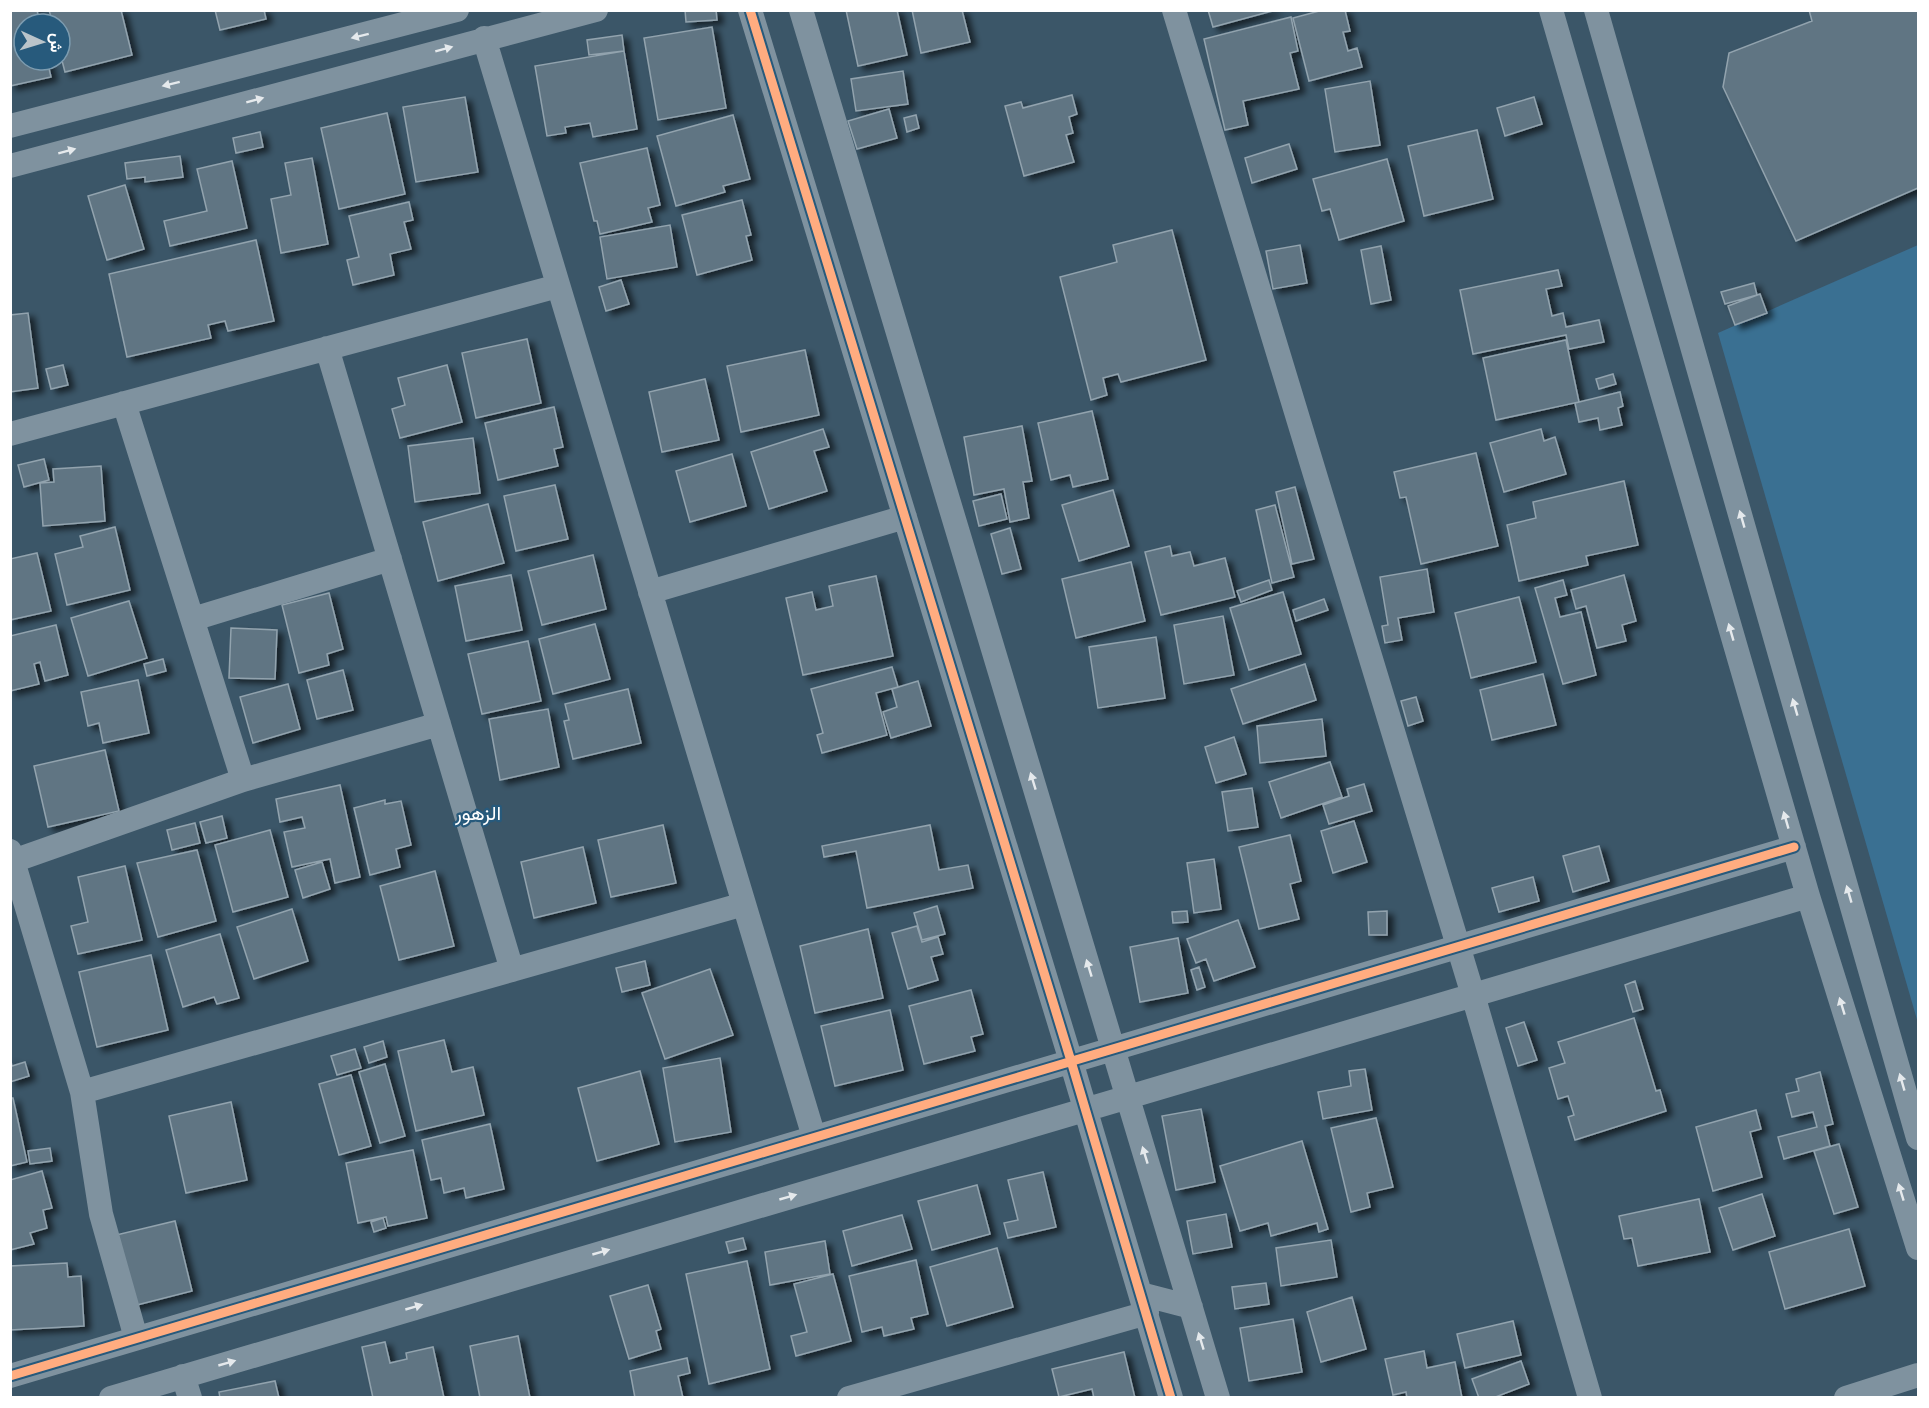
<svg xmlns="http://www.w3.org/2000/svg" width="1929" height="1408" font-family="'DM Sans',Vazirmatn,sans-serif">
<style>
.green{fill:#3a7092}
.building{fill:#607583;stroke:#92a3ae;stroke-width:1.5;filter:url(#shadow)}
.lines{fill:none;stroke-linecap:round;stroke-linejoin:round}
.minor{stroke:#7f929f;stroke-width:24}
.cycleway-casing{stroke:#275a7c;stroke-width:13}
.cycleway{stroke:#ffac80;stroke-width:9}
.oneway{fill:#e5e9ec}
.labels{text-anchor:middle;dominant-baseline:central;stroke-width:4.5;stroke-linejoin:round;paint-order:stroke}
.neighbourhood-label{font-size:20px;fill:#fff;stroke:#275a7c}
</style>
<defs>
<filter id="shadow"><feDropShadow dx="6" dy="4" stdDeviation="3" flood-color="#0009"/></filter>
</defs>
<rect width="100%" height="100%" fill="#3b5668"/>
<path class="green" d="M1918,245V1023L1718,333Z"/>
<path class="building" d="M10,10H37L40,24H24V60H47L51,77L10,86Z
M49,10H121L132,55L65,72L60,53V24H53Z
M215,10H264L266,19L220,30Z
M685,10H716L717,20L686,22Z
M846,10H897L907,55L858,66Z
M912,10H962L970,42L921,53Z
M1208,10H1276L1213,27Z
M1323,10H1345L1350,31L1343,32L1348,51L1357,48L1362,67L1309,81L1293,18Z
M1809,10H1918V188L1796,241L1723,87L1729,53L1812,21Z
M1291,17L1298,51L1290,53L1299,89L1243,101L1248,125L1225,130L1204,39Z
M712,27L726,108L658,120L644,38Z
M622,35L624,51L589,55L587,40Z
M624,51L637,129L593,137L590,123L565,127L566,133L547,136L535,66Z
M903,71L908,104L856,111L851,79Z
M1370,81L1380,145L1335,152L1325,89Z
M1072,95L1077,114L1069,117L1073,133L1066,135L1074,162L1024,176L1005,106L1021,102L1023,108Z
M465,97L478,172L416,182L403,107Z
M1534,97L1542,124L1505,136L1497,108Z
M889,109L897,138L857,149L848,121Z
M387,113L405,194L339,209L321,128Z
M733,115L750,179L723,186L725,192L676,206L657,136Z
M916,115L919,128L907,132L904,118Z
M1477,130L1493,199L1424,216L1408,146Z
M260,132L263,147L236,153L233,138Z
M1289,144L1297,169L1252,183L1245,158Z
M647,148L660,205L648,208L652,222L600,234L597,221H594L580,163Z
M180,156L183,177L145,182V177L127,179L125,163Z
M312,158L328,244L281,253L271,199L291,195L285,163Z
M1387,159L1404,221L1339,240L1330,209L1322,211L1313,179Z
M232,161L247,228L170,246L164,221L207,211L197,169Z
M125,185L144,249L107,260L88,196Z
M742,200L751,235L746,236L752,260L697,275L682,215Z
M409,202L413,220L404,222L411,249L390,254L394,275L353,285L347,260L359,257L349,216Z
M670,225L677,267L607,279L600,237Z
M1172,230L1206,360L1121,382L1118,374L1103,378L1107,395L1091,400L1060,277L1117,262L1113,245Z
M256,240L274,321L228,331L225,321L208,325L211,338L127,357L109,274Z
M1300,245L1307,283L1273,289L1266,251Z
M1381,246L1391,300L1371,304L1361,250Z
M1558,270L1562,286L1546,289L1552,316L1563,313L1566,327L1599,320L1604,342L1569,349L1566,335L1473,354L1460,290Z
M621,280L629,304L606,311L599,287Z
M1754,283L1757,295L1725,304L1721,292Z
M1760,294L1767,313L1735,325L1728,306Z
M28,313L38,388L10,392V315Z
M527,339L541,403L476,418L462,353Z
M1566,340L1579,402L1496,420L1483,358Z
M805,350L819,415L741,432L727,366Z
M63,365L68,385L51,389L46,369Z
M447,365L462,422L400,438L392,409L405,405L398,378Z
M1613,374L1616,384L1599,389L1596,379Z
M705,379L719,440L662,452L649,392Z
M1620,392L1623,406L1618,408L1622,425L1600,430L1598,418L1579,422L1575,403Z
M554,407L563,447L554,449L558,466L498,480L485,423Z
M1092,411L1108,479L1073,487L1070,475L1051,480L1038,423Z
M1022,426L1032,481L1023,482L1029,518L1010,522L1004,489L974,495L964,437Z
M823,429L829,447L814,451L827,491L769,509L751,452Z
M1541,429L1544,441L1555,437L1566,474L1504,492L1490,443Z
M473,438L480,493L415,502L408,446Z
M1476,453L1498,546L1421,564L1406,497L1400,498L1394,472Z
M732,454L746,506L690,522L676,471Z
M44,459L49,480L24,487L18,465Z
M101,466L105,521L43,526L40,483L54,482L53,469Z
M1624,481L1638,545L1586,556L1588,565L1519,581L1507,525L1536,518L1533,502Z
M555,485L568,539L516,551L504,496Z
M1295,487L1314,559L1292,564L1276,492Z
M1113,490L1129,546L1079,561L1062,505Z
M1001,494L1007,519L979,526L973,501Z
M488,504L504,563L438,581L423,522Z
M1275,505L1294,577L1272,583L1256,510Z
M115,527L130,590L67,605L55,554L83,547L80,536Z
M1010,528L1021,569L1002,574L991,534Z
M1170,546L1172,556L1190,552L1194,566L1225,558L1235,597L1161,615L1145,552Z
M37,553L51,611L10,620V559Z
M593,555L606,609L542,625L528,571Z
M1131,562L1145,621L1076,638L1062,579Z
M1427,569L1434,612L1398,618L1402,640L1385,643L1382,626L1388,625L1380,577Z
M511,575L522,630L466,641L455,586Z
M1624,575L1636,621L1622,625L1626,641L1597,648L1586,606L1576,609L1571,590Z
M876,576L893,656L803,675L786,598L812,592L816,610L833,606L829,586Z
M1269,580L1272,590L1241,602L1237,591Z
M1563,580L1567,595L1555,598L1560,617L1581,612L1596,675L1563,684L1535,588Z
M1283,592L1301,654L1249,670L1230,608Z
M329,593L343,649L327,654L329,665L299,673L282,605Z
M1519,597L1536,662L1471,678L1455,613Z
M1324,599L1328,610L1296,621L1293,610Z
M129,601L147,658L88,676L71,618Z
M1223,616L1234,675L1184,684L1174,625Z
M595,624L610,679L553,694L539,639Z
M56,625L68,675L45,681L40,662L34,664L39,684L10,691V636Z
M231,628L277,630L275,679L229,678Z
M1156,637L1165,698L1098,708L1089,647Z
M528,641L541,701L482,714L468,654Z
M163,659L166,671L147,676L144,664Z
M1305,664L1316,700L1243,724L1231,689Z
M892,667L898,687L876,693L887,735L822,753L817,735L823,733L811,689Z
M343,670L353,710L317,719L307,680Z
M1543,674L1556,725L1492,740L1480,690Z
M138,680L149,733L103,743L99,723L88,726L81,692Z
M918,681L931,726L891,738L883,712L897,707L892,689Z
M288,684L300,729L253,743L240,697Z
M628,689L641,743L573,759L564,721L569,720L565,704Z
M1416,697L1423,721L1408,726L1401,701Z
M548,709L559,767L500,780L489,719Z
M1322,719L1326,756L1260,763L1257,726Z
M1234,737L1246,774L1216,783L1205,747Z
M105,750L119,811L48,827L34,766Z
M1330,762L1342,797L1281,818L1269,782Z
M1364,784L1372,811L1329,824L1323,805L1349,796L1347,789Z
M340,785L360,877L335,883L330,859L292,867L284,832L305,828L302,817L280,822L276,799Z
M1252,788L1258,827L1228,831L1222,792Z
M385,800V804L401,801L411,845L396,849L400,867L370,875L354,808Z
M222,816L227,838L206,843L200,822Z
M1354,821L1367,862L1333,873L1321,831Z
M195,823L200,843L172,850L167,830Z
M663,825L676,883L611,897L598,840Z
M930,825L939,870L968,865L973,888L867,908L856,851L824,857L822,846Z
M270,830L288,897L233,912L215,845Z
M1290,835L1301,881L1290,884L1299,919L1259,929L1239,847Z
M1599,846L1609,881L1573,892L1563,856Z
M583,847L596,903L534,918L521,862Z
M197,850L216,921L158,937L137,863Z
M1214,859L1221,909L1194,913L1187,863Z
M322,862L330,889L303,898L295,870Z
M125,866L142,940L78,954L71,926L88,922L78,877Z
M435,871L454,946L399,960L380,886Z
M1533,877L1539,901L1499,912L1492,888Z
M937,906L945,934L922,940L914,913Z
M292,909L308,961L254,979L237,927Z
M1187,911L1188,922L1173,923L1172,912Z
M1387,911V935H1369L1368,912Z
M1238,920L1255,967L1214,981L1206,959L1196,963L1187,939Z
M917,926L922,942L938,937L943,954L931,957L938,980L908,989L892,933Z
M868,929L883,998L815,1013L800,946Z
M220,934L239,998L217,1004L214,997L183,1007L166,950Z
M1178,938L1188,993L1140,1002L1130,947Z
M151,955L168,1030L97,1047L79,972Z
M645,961L650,985L622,992L616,968Z
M1199,967L1205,987L1197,990L1191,970Z
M710,969L733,1035L665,1059L642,993Z
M1635,981L1643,1009L1633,1012L1625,985Z
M971,990L983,1034L971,1037L975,1051L924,1064L909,1006Z
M890,1010L903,1070L835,1086L821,1026Z
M1634,1018L1656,1091L1660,1090L1666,1111L1575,1140L1568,1117L1574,1115L1568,1096L1558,1099L1549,1068L1565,1063L1558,1042Z
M1524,1022L1537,1060L1518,1066L1506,1028Z
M444,1040L452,1072L473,1067L484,1115L416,1131L398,1051Z
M383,1041L387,1057L369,1063L364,1047Z
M355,1049L361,1068L337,1075L331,1056Z
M10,1058L12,1066L25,1062L29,1076L10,1082Z
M720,1058L731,1132L675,1142L663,1068Z
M385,1064L405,1136L380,1143L359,1072Z
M1365,1069L1372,1110L1323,1119L1318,1092L1351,1086L1349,1071Z
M640,1071L659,1144L597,1161L578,1088Z
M1820,1072L1833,1124L1825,1126L1830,1146L1784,1159L1778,1137L1817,1127L1813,1112L1792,1117L1786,1094L1799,1091L1796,1079Z
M351,1075L371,1146L339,1155L319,1084Z
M10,1098H13L27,1162L10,1166Z
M231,1102L247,1180L186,1193L169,1116Z
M1201,1109L1215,1182L1176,1190L1162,1116Z
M1756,1110L1761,1129L1750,1132L1762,1177L1713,1191L1696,1127Z
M1376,1118L1393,1187L1367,1193L1370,1207L1351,1212L1331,1128Z
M490,1124L504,1189L466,1198L464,1188L444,1193L441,1178L431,1180L422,1140Z
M1302,1141L1328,1229L1319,1232L1317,1223L1271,1236L1268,1223L1240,1231L1220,1166Z
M1839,1144L1858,1207L1834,1214L1814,1151Z
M50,1148L52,1161L30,1164L28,1151Z
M413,1150L427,1218L388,1226L386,1217L358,1223L346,1163Z
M42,1171L52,1208L43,1210L47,1228L30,1233L34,1244L10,1250V1180Z
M1043,1172L1056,1227L1008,1238L1004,1223L1018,1220L1008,1180Z
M977,1185L990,1234L932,1250L918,1201Z
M1762,1194L1775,1236L1733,1250L1719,1208Z
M1699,1199L1710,1252L1638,1266L1632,1238L1624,1239L1619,1216Z
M1226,1214L1232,1247L1193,1254L1187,1221Z
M902,1215L912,1249L852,1266L843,1231Z
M383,1218L386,1228L374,1232L371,1222Z
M175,1221L192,1291L129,1307L112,1236Z
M1849,1229L1865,1286L1785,1309L1769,1252Z
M743,1238L746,1249L729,1253L726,1242Z
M1331,1240L1337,1277L1281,1286L1276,1248Z
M825,1241L830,1274L770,1285L765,1252Z
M997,1248L1013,1307L947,1326L930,1267Z
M916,1260L928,1314L911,1318L914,1329L884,1336L882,1327L862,1332L849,1276Z
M747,1261L770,1369L709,1384L686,1274Z
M67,1263L68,1277L81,1276L84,1326L10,1330V1266Z
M833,1274L851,1341L796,1356L791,1336L807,1332L794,1284Z
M1266,1283L1269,1304L1235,1309L1232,1287Z
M648,1285L661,1329L656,1331L661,1349L629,1359L610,1296Z
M1352,1297L1366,1349L1321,1362L1307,1312Z
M1293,1319L1302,1372L1249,1381L1240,1328Z
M1513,1321L1521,1355L1465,1368L1457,1334Z
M518,1336L530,1398H480L470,1346Z
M385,1342L390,1363L407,1359L406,1353L433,1347L444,1398H373L362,1347Z
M1424,1351L1427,1368L1455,1362L1462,1398H1407L1406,1392L1393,1395L1385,1359Z
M1124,1352L1135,1398H1094L1092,1389L1059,1397L1052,1369Z
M687,1358L690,1373L678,1376L683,1398H635L630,1371Z
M1521,1361L1529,1384L1493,1398H1479L1472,1379Z
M275,1381L279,1398H220L219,1392Z"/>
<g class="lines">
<path class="minor" d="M750,10L1071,1061L1171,1398
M801,10L1218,1398
M1174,10L1473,995L1590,1398
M1551,10L1808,896L1918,1248
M1596,10L1918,1138
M484,38L814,1137
M10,126L457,10
M10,166L596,10
M327,348L512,970
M124,403L243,780
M10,434L558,286
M650,592L905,517
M193,619L390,559
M10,851L82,1092L101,1214L136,1338
M13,861L243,780L439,724
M82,1092L744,904
M1141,1294L1191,1307
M10,1376L1794,847
M183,1376L190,1398
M111,1398L1808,896
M849,1398L1147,1313
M1846,1398L1918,1375"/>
<g class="cycleway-casing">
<path id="cycleway" d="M750,10L1071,1061L1171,1398
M10,1376L1794,847"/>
</g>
<use href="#cycleway" class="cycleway"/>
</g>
<defs><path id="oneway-solid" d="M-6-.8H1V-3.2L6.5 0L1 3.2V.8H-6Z" transform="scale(1.5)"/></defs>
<g class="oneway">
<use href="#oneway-solid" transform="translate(360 36) rotate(166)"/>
<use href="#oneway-solid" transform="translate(444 49) rotate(-15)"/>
<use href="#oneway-solid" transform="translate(171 84) rotate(166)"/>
<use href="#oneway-solid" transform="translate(255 100) rotate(-15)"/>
<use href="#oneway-solid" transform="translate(67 151) rotate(-15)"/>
<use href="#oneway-solid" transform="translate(1742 519) rotate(-106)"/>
<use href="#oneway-solid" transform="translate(1731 632) rotate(-106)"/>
<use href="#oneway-solid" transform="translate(1795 707) rotate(-106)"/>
<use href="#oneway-solid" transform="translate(1033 781) rotate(-107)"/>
<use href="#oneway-solid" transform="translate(1786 820) rotate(-106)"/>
<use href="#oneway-solid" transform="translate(1849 894) rotate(-106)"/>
<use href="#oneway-solid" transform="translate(1089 968) rotate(-107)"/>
<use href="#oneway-solid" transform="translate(1842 1006) rotate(-107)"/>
<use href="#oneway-solid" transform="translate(1902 1082) rotate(-106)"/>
<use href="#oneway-solid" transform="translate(1145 1155) rotate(-107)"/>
<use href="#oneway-solid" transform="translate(1901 1192) rotate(-107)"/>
<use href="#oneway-solid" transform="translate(788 1197) rotate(-16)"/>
<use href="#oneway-solid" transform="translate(601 1252) rotate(-16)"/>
<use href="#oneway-solid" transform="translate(414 1307) rotate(-16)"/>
<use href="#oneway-solid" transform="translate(1201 1341) rotate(-107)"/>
<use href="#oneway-solid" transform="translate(227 1363) rotate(-16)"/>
</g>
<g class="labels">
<g class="neighbourhood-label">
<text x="478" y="813">الزهور</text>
</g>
</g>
<rect width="1929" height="1408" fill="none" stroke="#ffffff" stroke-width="24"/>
<g transform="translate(42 42) rotate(94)"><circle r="28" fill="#275a7c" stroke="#7d9cb0" stroke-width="1.5"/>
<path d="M0-4.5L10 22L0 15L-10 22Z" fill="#bac4ca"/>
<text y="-9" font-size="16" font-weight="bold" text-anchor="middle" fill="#ffffff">ش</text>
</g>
</svg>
